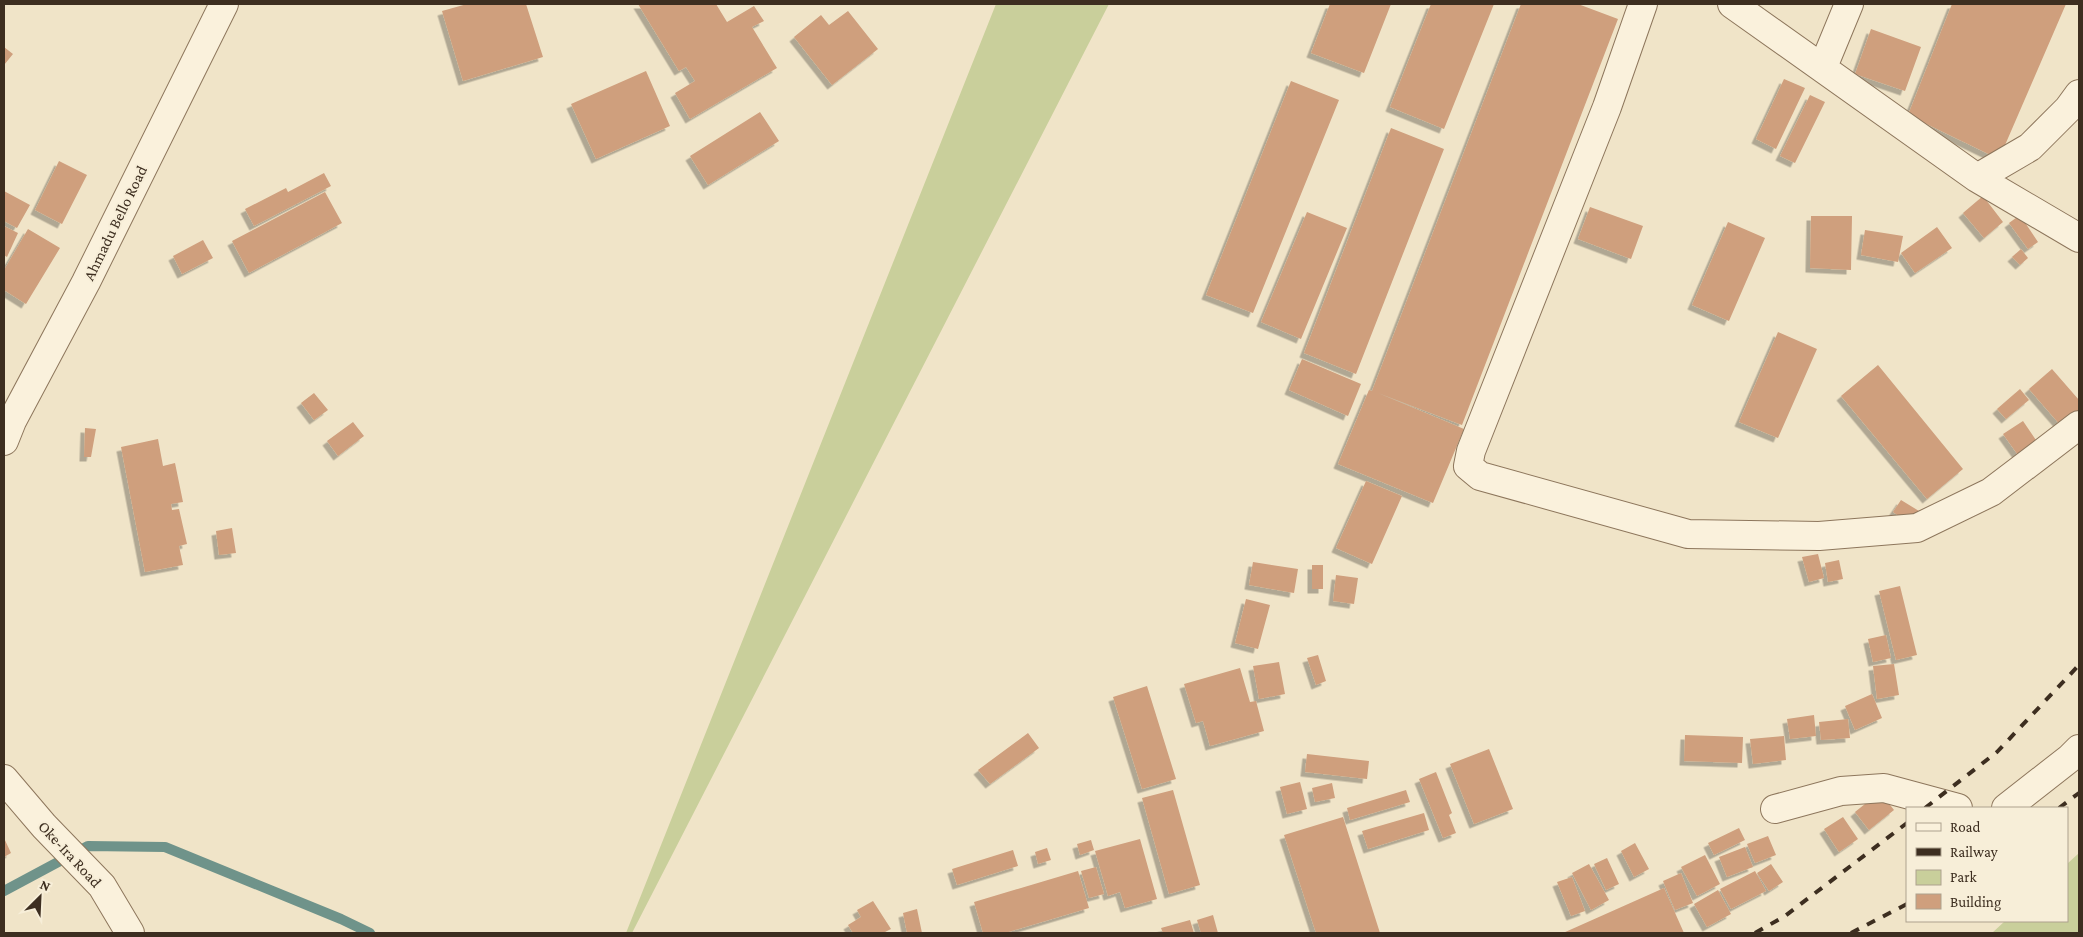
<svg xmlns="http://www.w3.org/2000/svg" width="2083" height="937" font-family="'Crimson Pro',serif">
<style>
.green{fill:#c9cf9b}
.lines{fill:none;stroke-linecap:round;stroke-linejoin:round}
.stream{stroke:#6f938a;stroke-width:10}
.building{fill:#cf9f7d;filter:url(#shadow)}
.minor-casing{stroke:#8d765c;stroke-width:30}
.minor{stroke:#faf1dc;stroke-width:28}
.rail{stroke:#3d2e20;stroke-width:4;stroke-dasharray:9 9;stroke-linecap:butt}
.labels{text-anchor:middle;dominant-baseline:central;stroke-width:4;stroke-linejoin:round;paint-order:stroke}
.street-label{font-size:16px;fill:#3d2e20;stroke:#f7eed8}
</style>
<defs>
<filter id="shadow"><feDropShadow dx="-4.5" dy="4.5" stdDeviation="0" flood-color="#0004"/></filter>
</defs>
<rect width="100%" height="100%" fill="#f0e4c8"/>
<path class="green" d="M996,4H1109L632,933H626Z
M2079,853V933H1992L2005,921H2067V864Z"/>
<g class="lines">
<path class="stream" d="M4,891L88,846L165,847L341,919L370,933"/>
</g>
<path class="building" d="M467,4H526L543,57L463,81L442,11Z
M638,4H716L727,22L754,6L764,21L752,27L777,68L690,119L675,93L695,81L686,67L679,71Z
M1330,4H1391L1364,73L1311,53Z
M1431,4H1494L1444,129L1390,107Z
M1521,4H1578L1618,19L1462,425L1378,393L1464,429L1433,503L1338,464L1369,390L1372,391Z
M1952,4H2066L1999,159L1908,115Z
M848,11L878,49L832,85L794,37L821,15L829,25Z
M1871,29L1921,47L1905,91L1855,74Z
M4,47L13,54L4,65Z
M646,71L670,126L596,159L571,104Z
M1784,79L1805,88L1776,149L1756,139Z
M1291,81L1339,100L1253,313L1206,295Z
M1810,95L1825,102L1795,163L1780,156Z
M760,112L779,141L708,185L690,156Z
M1391,128L1444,149L1356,374L1304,353Z
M59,161L87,175L62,224L35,210Z
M324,173L331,186L254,226L245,209L286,188L288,192Z
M4,191L30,205L17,228L4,221Z
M325,192L342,223L249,273L232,241Z
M1983,196L2003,222L1984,238L1963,213Z
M1590,207L1643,226L1631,259L1578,239Z
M1307,212L1347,228L1301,339L1261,322Z
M2020,215L2038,242L2028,249L2009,223Z
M1811,216H1852L1851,270L1810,268Z
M1728,222L1765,238L1729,321L1692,305Z
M4,226L18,233L7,257L4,255Z
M1937,227L1952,248L1915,273L1901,253Z
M28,229L60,248L26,304L4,290V270Z
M1865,230L1903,236L1898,262L1861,255Z
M203,240L213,258L182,274L173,256Z
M2021,249L2028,258L2020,265L2012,257Z
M1778,332L1817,349L1778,438L1739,422Z
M1302,359L1361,384L1348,416L1289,390Z
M1878,365L1963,469L1927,499L1841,396Z
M2052,369L2079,400V411L2062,427L2029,389Z
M2020,389L2029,400L2006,419L1997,409Z
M314,393L328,410L314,420L301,403Z
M2023,421L2042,449L2023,462L2003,434Z
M353,422L364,436L338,456L327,441Z
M85,428L96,429L91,457H84Z
M158,439L163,466L175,463L183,502L171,504L172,510L179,509L187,544L179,546L183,565L145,572L121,447Z
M1366,481L1402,496L1372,564L1336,548Z
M1901,500L1919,511L1911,524L1893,512Z
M232,528L236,553L219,555L216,531Z
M1818,554L1824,578L1809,582L1802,557Z
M1839,560L1843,579L1828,582L1825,563Z
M1253,562L1298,569L1294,593L1249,585Z
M1312,565H1323V589H1312Z
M1336,575L1358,578L1354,604L1333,601Z
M1900,586L1917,655L1896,660L1879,591Z
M1246,599L1270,605L1258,649L1235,643Z
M1886,635L1891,658L1873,662L1868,639Z
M1318,655L1326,681L1316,685L1307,658Z
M1279,662L1285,694L1259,699L1253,666Z
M1894,664L1899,695L1877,699L1873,666Z
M1240,668L1250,702L1256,701L1264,731L1210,746L1203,721L1196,723L1184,684Z
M1147,686L1176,779L1142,789L1113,697Z
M1872,694L1882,718L1855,730L1845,706Z
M1814,715L1816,736L1790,739L1787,719Z
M1848,719L1850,738L1821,740L1819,722Z
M1028,733L1039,748L990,784L978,770Z
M1685,735L1743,737L1742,763L1684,761Z
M1784,736L1786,760L1753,764L1750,739Z
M1489,749L1513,809L1474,824L1450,764Z
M1307,754L1369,761L1367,779L1305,772Z
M1436,772L1452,813L1449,815L1456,833L1443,838L1419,779Z
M1300,782L1307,809L1287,814L1280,787Z
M1332,783L1335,798L1315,802L1312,788Z
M1173,790L1200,885L1169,894L1142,798Z
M1406,790L1410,802L1350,820L1347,808Z
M1880,792L1894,810L1869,830L1855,812Z
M1424,813L1429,830L1368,849L1362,831Z
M1343,817L1380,933H1316L1284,835Z
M1843,817L1858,839L1839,852L1824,829Z
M1739,828L1745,840L1714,855L1708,843Z
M1768,836L1776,855L1755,863L1747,844Z
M4,838L11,853L4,857Z
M1140,839L1157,899L1125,908L1120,892L1108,896L1095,851Z
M1091,840L1094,850L1080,855L1077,844Z
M1635,843L1649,869L1634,877L1621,851Z
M1745,847L1753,867L1727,877L1719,857Z
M1047,848L1051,860L1038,864L1035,852Z
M1013,850L1018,866L957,885L952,869Z
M1705,855L1720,884L1697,896L1681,867Z
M1607,858L1619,884L1606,890L1594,864Z
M1589,864L1609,900L1591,910L1572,873Z
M1771,864L1783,882L1769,891L1757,873Z
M1096,867L1104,894L1089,898L1081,871Z
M1078,871L1089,908L1005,933H983L974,902Z
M1755,871L1766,891L1731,909L1720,889Z
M1681,873L1693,903L1675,910L1663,881Z
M1572,877L1585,911L1571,916L1557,882Z
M1664,888L1684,933H1563Z
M1718,890L1731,914L1707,927L1694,904Z
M873,901L891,929L883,933H853L848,925L861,917L857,910Z
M917,909L922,933H907L903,913Z
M1213,915L1218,933H1201L1197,920Z
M1190,920L1194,933H1163L1161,928Z"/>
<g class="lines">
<g class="minor-casing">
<path id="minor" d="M1643,4L1607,107L1471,451L1468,466L1480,476L1688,534L1819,536L1917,528L1991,492L2079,425
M1732,4L1977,178L2079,238
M1823,67L1849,4
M1977,178L2030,147L2068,109L2079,94
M4,441L12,421L86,282L224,4
M4,779L44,826L102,886L130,933
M2006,808L2070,758L2079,749
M1775,809L1841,791L1884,788L1958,808"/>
</g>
<use href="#minor" class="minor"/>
<path class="rail" d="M1925,808L1997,752L2079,665
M2059,808L2079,793
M1755,933L1785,916L1907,823
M1851,933L1907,904"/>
</g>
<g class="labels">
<g class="street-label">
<text transform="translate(115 223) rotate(-64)">Ahmadu Bello Road</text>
<text transform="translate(70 854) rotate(47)">Oke-Ira Road</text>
</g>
</g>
<rect width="2083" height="937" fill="none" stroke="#3d2e20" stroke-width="10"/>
<rect x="1906" y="807" width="162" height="115" fill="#f7eed8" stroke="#ada18e"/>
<rect x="1916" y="823" width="25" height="8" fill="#faf1dc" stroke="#ada18e"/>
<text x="1950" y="832" font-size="15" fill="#3d2e20">Road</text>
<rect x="1916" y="848" width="25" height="8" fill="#3d2e20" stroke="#ada18e"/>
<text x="1950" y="857" font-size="15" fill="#3d2e20">Railway</text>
<rect x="1916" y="870" width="25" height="15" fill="#c9cf9b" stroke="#ada18e"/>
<text x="1950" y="882" font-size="15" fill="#3d2e20">Park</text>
<rect x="1916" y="894" width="25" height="15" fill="#cf9f7d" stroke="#ada18e"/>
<text x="1950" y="907" font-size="15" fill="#3d2e20">Building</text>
<g transform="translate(40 897) rotate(24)" stroke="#f7eed8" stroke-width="4" paint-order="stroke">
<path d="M0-4L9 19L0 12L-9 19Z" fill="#3d2e20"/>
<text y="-8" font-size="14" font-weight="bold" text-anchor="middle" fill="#3d2e20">N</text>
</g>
</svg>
